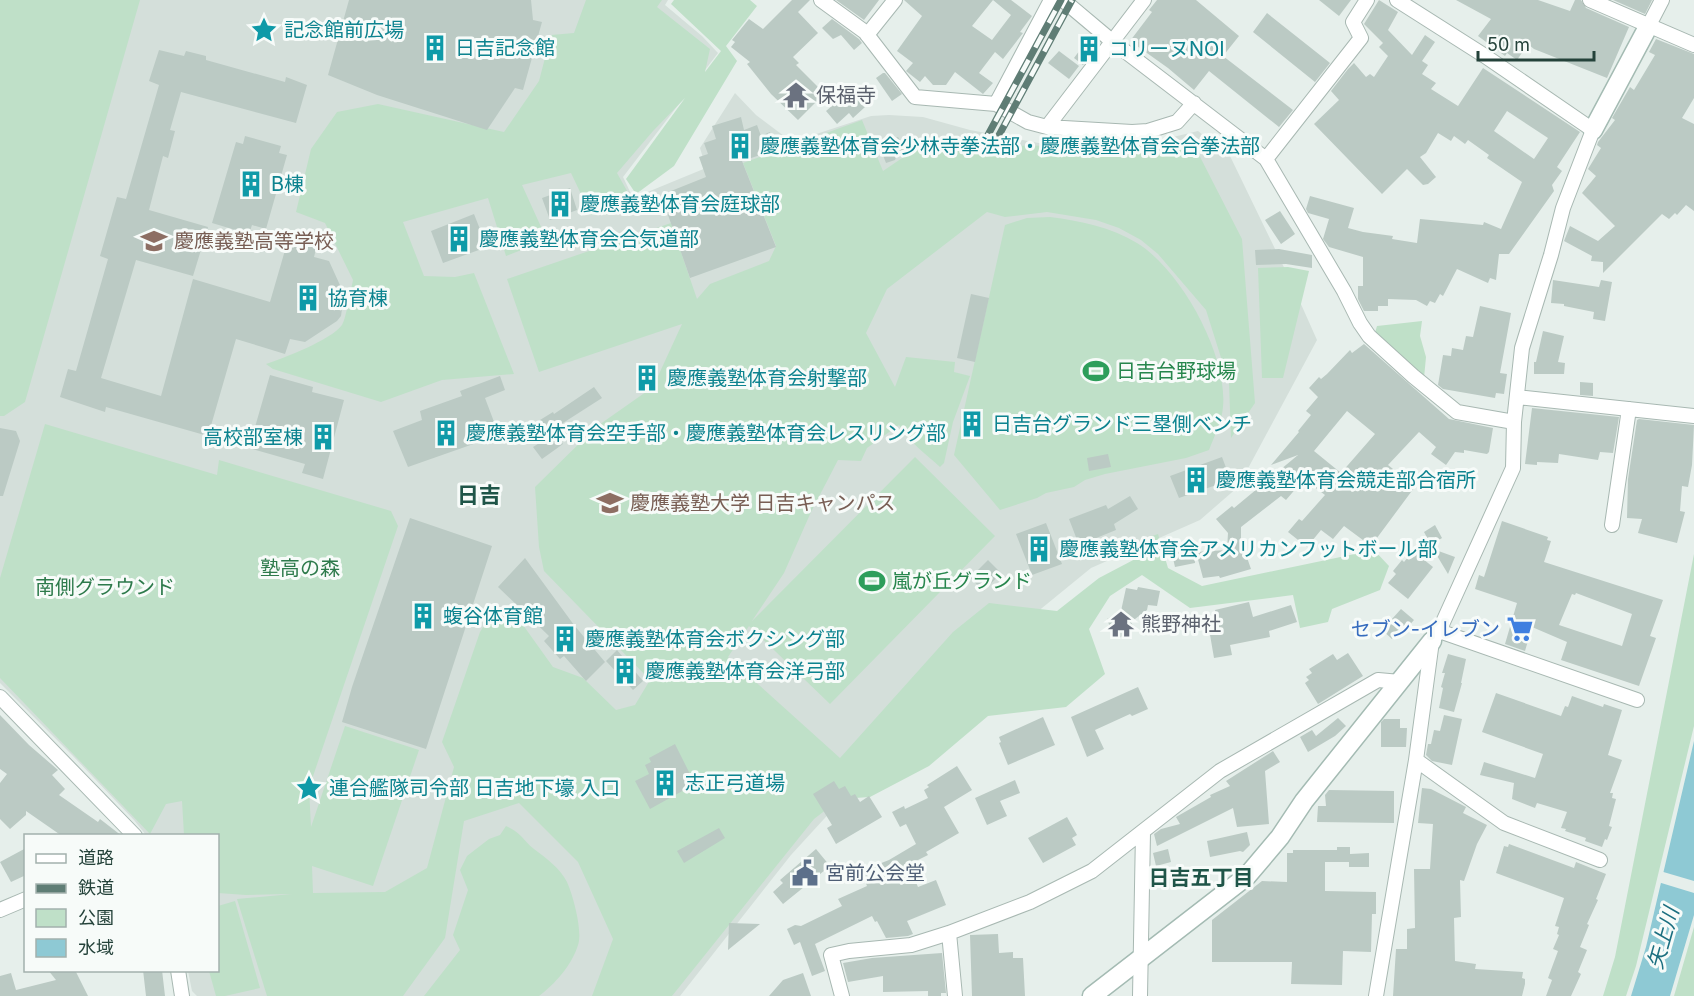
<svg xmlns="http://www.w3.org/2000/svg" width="1694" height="996" font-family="Inter,'Noto Sans JP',sans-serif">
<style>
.built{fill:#d4dfda}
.green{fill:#bfe0c8}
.water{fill:#8ec9d4}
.pier{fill:#e6efeb}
.building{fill:#bbcac4;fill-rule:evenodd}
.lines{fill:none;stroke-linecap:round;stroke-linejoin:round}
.street-casing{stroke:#a8b8b2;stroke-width:16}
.secondary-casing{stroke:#a4bbb3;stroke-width:21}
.street{stroke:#fff;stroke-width:14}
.secondary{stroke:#fff;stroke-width:18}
.rail-casing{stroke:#5f7d75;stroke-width:7}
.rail{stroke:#f7fbf9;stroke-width:4.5;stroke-dasharray:14;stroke-linecap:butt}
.labels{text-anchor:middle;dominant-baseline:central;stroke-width:6;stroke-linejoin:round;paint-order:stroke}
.culture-label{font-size:20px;fill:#0d838f;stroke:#f7fbf9;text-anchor:start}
.worship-label{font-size:20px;fill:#5b616d;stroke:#f7fbf9;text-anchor:start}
.education-label{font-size:20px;fill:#785e54;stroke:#f7fbf9;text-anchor:start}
.leisure-label{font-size:20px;fill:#27864d;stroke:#f7fbf9;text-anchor:start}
.park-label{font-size:20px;fill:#2d7a4b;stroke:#f7fbf9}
.shop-label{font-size:20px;fill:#366cbe;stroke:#f7fbf9;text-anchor:end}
.service-label{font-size:20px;fill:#4e5e75;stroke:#f7fbf9;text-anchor:start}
.neighbourhood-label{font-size:21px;font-weight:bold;fill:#1f5548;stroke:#f7fbf9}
.water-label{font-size:21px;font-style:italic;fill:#1c6f80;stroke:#f7fbf9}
.quarter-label{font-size:22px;font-weight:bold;fill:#1f5548;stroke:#f7fbf9}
</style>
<rect width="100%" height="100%" fill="#e6efeb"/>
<path class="built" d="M0,0H668L665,5L702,36L718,53L623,177L633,198L706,168L700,148L735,93L756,115L792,142L871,116L889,115L923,117L970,130L1044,144L1115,151L1198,131L1230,156L1292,284L1317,340L1238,487L1200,520L1091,568L943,689L791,855L680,996H197L192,991L188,971L218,970V836L146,835L134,820L73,756L0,683Z"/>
<path class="green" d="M0,0H140L25,402L4,416H0Z
M586,0H662L657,7L710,49L705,72L721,51L671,4L674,0H750L757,6L726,46L737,61L674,166L636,194L626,179L685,98L653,131L617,173L635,205L618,214L591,215L571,173L522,185L547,240L506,256L488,198L403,222L424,276L455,277L474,273L514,374L442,380L381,402L273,369L266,364C284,358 331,340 342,325C346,319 351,289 353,280L325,223L296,212L311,149L337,112L378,104L504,132L539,81L551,35L574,33Z
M862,120L883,171L920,146L1194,145L1242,239L1255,403L1231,438L1229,383L1206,310L1158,254L1141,240L1119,228L1096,220L1047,212L1005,217L987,212L887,289L866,333L895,387L906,357L955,362L954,372L970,376L953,422L944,463L940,467C927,455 907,440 899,425L867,448L861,461L838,460L811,512L784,573L752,621L915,457L995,536L830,704L749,626L728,657L840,758L953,632L989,603L1057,611L1099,578L1139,557L1140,540L1158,534L1168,568L1202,586L1374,550L1389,566L1380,590L1332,609L1328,622L1300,628L1293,595L1190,608L1142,575L1110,596L1089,629L1105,674L1066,707L988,716L929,766L870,797L840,799L814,819L672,996H592L613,939L578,862L519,803L464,821L445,938L403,996H267L237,899L292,894L246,895L218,893V836L184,835L182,801L166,804L150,834L0,678V578L45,424L217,475L219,460L391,511L398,526L309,788L311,827L345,726L419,750L373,886L312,866L313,893L385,892L427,868L454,767L442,742L480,632L492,613L523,625L553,667L583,678L616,710L635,705L650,680L544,571L539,547L535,487L596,427L653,387L682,324L539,372L507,279L671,223L697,299L710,284L769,261L776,246L743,163Z
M1050,217C1080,221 1111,227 1137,243C1181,270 1228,355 1223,407C1222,421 1214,437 1209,450L1186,458L1105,474L1085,480L1074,487L1046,493L1037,498L1000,510L954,455L1005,225L1027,218Z
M1288,267L1309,271L1283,378H1262L1258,268Z
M1422,321L1420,336L1426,357L1424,378L1374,336L1377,326Z
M1694,554V726L1636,966L1626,996H1603L1615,957Z
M506,826C522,833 522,839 534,849C546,858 560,868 567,882C573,895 583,932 578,945C572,965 555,984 539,996H424L460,950L453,935L468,890L460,870L467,856L489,839L500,835Z
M235,901L260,988L225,996H216L209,971L218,970V906Z
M1694,927V996H1674Z"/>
<path class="water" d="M1694,741V915L1670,996H1631L1646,947Z"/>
<path class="pier" d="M1660,871L1694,881V893L1658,882Z"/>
<path class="building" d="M349,0H531L533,20L542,22L523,90L515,88L487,130L377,95L328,75Z
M792,0H810L798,12L818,33L793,57L799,63L796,65L818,87L815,90L821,97L798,120L771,94L747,64L750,62L731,47L735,42L732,40L749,19L763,29Z
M836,0H879L864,20Z
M904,0H993L972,26L992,40L1011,15L993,0H1011L1032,16L1020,32L1023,33L1003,59L995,52L979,73L993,83L983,94L955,72L946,85H933L925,76L920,82L906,71L913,63L897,51L922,16Z
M1157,0H1196L1239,36L1223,56L1293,110L1279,127L1209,71L1194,90L1168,68L1130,41L1152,12L1149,10Z
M1319,0H1351L1339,16Z
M1379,0L1398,12L1388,30L1412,55L1425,35L1435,42L1422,61L1428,65L1422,74L1436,83L1431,89L1458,106L1483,68L1580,132L1557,167L1562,171L1552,185L1554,191L1509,254H1499L1496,280L1490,278L1488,283L1457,269L1443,296L1440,294L1435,303L1430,301L1427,306L1416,300L1388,299V306H1378V311H1364L1358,299V286H1363V257L1329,247L1323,239L1329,219L1308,213L1306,209L1310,196L1354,208L1348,228L1363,232L1393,236L1392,239L1417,243L1420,219L1483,225L1484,222L1501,229L1522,182L1487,158L1489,155L1468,140L1465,144L1454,136L1451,141L1438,133L1426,153L1420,157L1436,177L1428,184L1423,185L1407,169L1382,194L1314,124L1339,100L1331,91L1348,69L1354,63L1366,77L1370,74L1374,77L1388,56L1379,47L1383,43L1364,24ZM1507,111L1548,138L1534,159L1494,131Z
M1456,0H1538L1570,11L1575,0H1581L1586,8L1629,27L1607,78L1534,49L1528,44L1517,60L1507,53L1505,56L1478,36L1491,19Z
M1613,0H1652L1645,14Z
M1267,13L1330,63L1315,82L1253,32Z
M832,19L859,39L862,43L854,50L841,35L833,39L822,28Z
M1091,35L1100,43L1083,65L1074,58Z
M1656,39L1694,54V98L1682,118L1694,124V211L1686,205L1677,215L1675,213L1669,219L1662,214L1603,273V262L1591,261L1592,256L1564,241L1570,226L1598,241L1615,226L1582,193L1596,176L1588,169L1601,148L1597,145L1598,142L1615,120L1612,118L1630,87L1634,90L1655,55L1649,52Z
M159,50L184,56L186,51L206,56V60L285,82L286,77L307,85L296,123L181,92L170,130L175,131L168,158L163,156L149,210L208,227L193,276L136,260L101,378L161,396L193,279L270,302L290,233L318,241L314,257L329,261L344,294L341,316L337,321L305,342L290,339L285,354L236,339L208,436L106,407L105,412L60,397L68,369L76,371L108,259L100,256L117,197L126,199L159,85L149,81Z
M1059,51L1079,66L1069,79L1048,63Z
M883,73H885L902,94L892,101L876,78Z
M854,87L866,101L862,104L865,107L853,118L849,113L837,124L826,111Z
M741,117L744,130L757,125L761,136L770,132L775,150L742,161L776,247L690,278L661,195L706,177L699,157L708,154L704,143L716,139L712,126Z
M245,136L281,146L279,153L287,155L266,229L252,225L249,234L212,223L236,142L243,144Z
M898,137L905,149L898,152L895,160L886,163L879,145Z
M570,188L577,210L550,220L542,198Z
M1280,211L1295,234L1281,244L1265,220Z
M474,214L487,247L443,263L431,231Z
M1279,249L1312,255V268L1286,264L1256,265L1255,250Z
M1553,280L1599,287L1601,280L1612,282L1605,321L1593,319L1594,312L1564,306V304L1551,303Z
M971,294L989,298L975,362L957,358Z
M1480,306L1511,313L1500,373L1507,374L1504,394L1496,393L1495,398L1443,389L1438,385L1443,355L1451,356L1452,348L1463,350L1466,336L1473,337Z
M1543,331L1564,336L1558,362L1565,363L1564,374H1534V362H1536Z
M1364,344L1449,419L1493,428L1489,452L1487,454L1464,450V453L1455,452L1446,465L1431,454L1436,447L1419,432L1388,465L1393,469L1391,471L1414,488L1371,546L1344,526L1333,539L1321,530L1307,547L1288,532L1299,519L1302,521L1325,495L1304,479L1286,500L1281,496L1241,527V549H1244L1251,569L1220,578L1219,576L1203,578L1196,552L1227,550L1228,533L1216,519L1232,506L1234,508L1298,455L1271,465L1299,432L1298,431L1311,415L1306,411L1318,397L1309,388L1319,377L1321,379L1327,374L1350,350L1352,353ZM1347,411L1375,434L1341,473L1314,451Z
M648,365L657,386L645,391L636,370Z
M270,375L313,387L312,392L344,400L323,479L302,473L305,464L249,448Z
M500,376L505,390L485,398L499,435L408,467L393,431L422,420L420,411L462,396L460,391Z
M1580,382L1593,383V396L1580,395Z
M594,387L602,398L552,430L563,444L542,459L533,447L541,442L534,430L543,424L540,420L553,412L554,414Z
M1532,408L1619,417L1613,453L1600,452L1598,460L1559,454L1558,463L1537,462V465L1525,464Z
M1639,419L1694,425L1692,465L1688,487L1682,486L1680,511L1685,512L1677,543L1638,533L1642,519L1627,518L1628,479L1637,420Z
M702,424L713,436L704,443L694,433Z
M0,428L16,431L20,441L3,496H0Z
M1108,454L1111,467L1089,471L1087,458Z
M1222,457L1228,473L1219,477L1222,483L1179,498L1170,476Z
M1130,496L1138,509L1114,524L1116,530L1079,545L1069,519L1106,505L1108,509Z
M410,518L492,546L426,749L342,722L352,687Z
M1502,521L1548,537L1547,540L1551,541L1544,562L1663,600L1650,636L1656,638L1639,686L1561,660L1567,642L1532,627L1525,651L1505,644L1517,603L1475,589L1479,575L1484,577ZM1576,593L1632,614L1622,646L1559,625L1572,594L1575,595Z
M1046,523L1062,564L1032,575L1016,534Z
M1435,525L1442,538L1431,545L1424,532Z
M1182,543L1183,547H1194L1195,563L1175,567L1170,545Z
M1433,549L1455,557L1448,574Z
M1413,551L1433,567L1408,599L1388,583L1396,574L1393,571L1402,560L1404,562Z
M525,558L574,625L605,662L586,681L564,656L560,659L544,641L549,636L498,587Z
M988,560L1001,573L984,591L970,578Z
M1138,587L1160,591L1157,606L1148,605L1147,610L1131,622L1134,628L1118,639L1116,634L1113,635L1107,619L1121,611L1126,588L1137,590Z
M1249,602L1253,617L1291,605L1297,622L1269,631L1270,637L1230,645L1232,655L1214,658L1209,629L1219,627L1215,610Z
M1401,609L1414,620L1398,638L1395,635L1392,639L1382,630Z
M617,650L643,681L633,690L606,661Z
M1348,653L1363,676L1318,704L1305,683L1309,680L1306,677L1312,673L1309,669L1333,654L1337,660Z
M1448,654L1466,659L1461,683H1462L1454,712L1439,708L1443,688L1441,687L1445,673H1442Z
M1138,687L1148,709L1132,716L1130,714L1095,730L1104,749L1087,757L1071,717Z
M1496,693L1561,716L1565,706L1568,707L1572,696L1603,707L1604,704L1622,710L1608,755L1622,760L1610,793H1613L1612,798L1616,799L1609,826L1612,827L1607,840L1605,839L1602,847L1585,841L1586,838L1565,831L1566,829L1561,828L1567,812L1537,803L1535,808L1512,799L1514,783L1480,775L1484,762L1535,778L1543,754L1482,732Z
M0,715L29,745L58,770L52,775L65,789L59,795L98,822L100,819L122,836H62L26,811V815L10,829L0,819V783L7,774L0,769Z
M1444,715L1462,719L1452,765L1432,761L1426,755L1428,744H1431L1434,730L1440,731Z
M1043,717L1055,745L1008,765L999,743L1001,742L999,737Z
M1338,718L1346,726L1335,736L1308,752L1300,737L1312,730L1316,736Z
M1384,719H1400V728H1407L1406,747H1381V722Z
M675,744L695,784L650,809L635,781L649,774L645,765L651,762L649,758Z
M1273,751L1280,762L1265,771L1269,824L1237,827L1233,808L1157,846L1154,834L1161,829L1180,824L1176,817L1211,797L1210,795L1230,786L1226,781Z
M957,766L972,790L944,807L959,833L926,852L928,855L908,865L918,887L936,880L946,905L907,921L913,934L908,936L886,938L877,921L875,922L872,916L815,944L825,971L812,976L800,942L794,945L787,929L795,925L801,926L842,906L838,899L867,886L861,871L889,860L916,844L906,824L900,827L892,812L904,806L905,809L928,798L924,790L929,787L927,785Z
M1015,780L1020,793L1000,801L1007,816L987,825L975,798Z
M834,781L839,789L845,786L851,796L855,794L860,802L869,796L882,817L836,844L827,828L832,825L813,794Z
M1422,788L1431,789L1466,807L1463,813L1487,825L1477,844L1464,881L1460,880L1461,917L1454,918L1455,961L1476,964L1475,969L1523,972L1522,978L1525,979V984L1522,996H1393L1396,949H1407V929L1415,928L1414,869H1430L1433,824L1418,823Z
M1329,790L1394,791V823L1317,822L1318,806H1326L1325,795Z
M1067,817L1077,835L1072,838L1076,845L1043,863L1028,838Z
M719,828L725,838L684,863L677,851Z
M1247,832L1250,845L1243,852L1240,851L1210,857L1207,841Z
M1509,844L1574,868L1576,862L1606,874L1596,899L1598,900L1587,924L1589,925L1580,947L1587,950L1578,972L1581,974L1571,996H1546L1552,980L1548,978L1558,951L1553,949L1559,935L1557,934L1559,927L1555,926L1564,898L1496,873L1504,846L1508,847Z
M1337,847H1350V854L1369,853V867H1349V862H1325V891L1376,892V914H1372L1371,952L1343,951L1342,985L1291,984L1292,962H1212V920L1262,881L1287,882V853H1293V850H1337Z
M26,848V875L11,882L0,862Z
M816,849L830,866L783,904L773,892L783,883L780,880Z
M1168,849L1171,862L1156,866L1153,853Z
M729,923L760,924L728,950Z
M998,934L999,953L1013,952V958H1023L1025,996H972L970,935Z
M942,953L946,993H941V996H928V991L883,992V976L848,982L843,963L872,958Z
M48,970H75L88,996H0V976L11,973L16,990L56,980Z
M143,970H162L165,996H146Z
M803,973L811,996H769L783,980Z"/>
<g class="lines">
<g class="street-casing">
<path id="street" d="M821,0L865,32L915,97L996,104L1028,122L1047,127L1132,132L1148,131L1177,122L1194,103
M1063,0L1113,42L1266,159L1344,291L1360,323L1369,336L1413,376L1457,412L1514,422
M1590,0L1694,45
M1649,25L1662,0
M867,35L895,0
M996,104L1051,0
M1047,127L1144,0
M1266,159L1361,38L1353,22L1367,0
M1517,397L1694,416
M1612,525L1629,409
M1439,631L1637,700
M0,697L135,836
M1416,760L1504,823L1600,860
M0,910L26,899
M949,933L955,996
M178,970L182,996
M842,996L831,955L849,951L911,945L949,933L1030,902L1092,871L1220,771L1378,680L1400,682
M1140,996L1143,832
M1376,996L1416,760L1432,641L1439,631L1513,468L1514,422L1522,348L1551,255L1563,208L1593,130L1485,56L1397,0"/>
</g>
<g class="secondary-casing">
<path id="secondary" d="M1593,130L1649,25
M1092,996L1247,876L1280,837L1304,801L1432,641"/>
</g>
<use href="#street" class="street"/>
<use href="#secondary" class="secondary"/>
<g class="rail-casing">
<path id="rail" d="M982,146L1061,0
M991,150L1072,0"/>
</g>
<use href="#rail" class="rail"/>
</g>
<defs>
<g id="sight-bare" transform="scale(2.07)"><path d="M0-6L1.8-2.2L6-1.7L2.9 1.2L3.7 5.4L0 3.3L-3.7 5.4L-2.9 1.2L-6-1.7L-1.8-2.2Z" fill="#0f9aa8" stroke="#f7fbf9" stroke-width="2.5" paint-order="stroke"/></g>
<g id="building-bare" transform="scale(2.07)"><path d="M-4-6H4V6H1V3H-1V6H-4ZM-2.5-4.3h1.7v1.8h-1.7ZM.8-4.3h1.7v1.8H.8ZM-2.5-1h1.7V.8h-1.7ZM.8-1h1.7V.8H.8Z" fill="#0f9aa8" stroke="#f7fbf9" stroke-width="2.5" paint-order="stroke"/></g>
<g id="temple-bare" transform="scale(2.07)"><path d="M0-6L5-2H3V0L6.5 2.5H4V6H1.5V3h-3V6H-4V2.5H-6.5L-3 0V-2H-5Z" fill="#6b7280" stroke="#f7fbf9" stroke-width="2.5" paint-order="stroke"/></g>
<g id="school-bare" transform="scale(2.07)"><path d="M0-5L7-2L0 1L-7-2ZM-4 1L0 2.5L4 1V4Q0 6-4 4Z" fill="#8d6e63" stroke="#f7fbf9" stroke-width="2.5" paint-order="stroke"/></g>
<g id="stadium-bare" transform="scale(2.07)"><path d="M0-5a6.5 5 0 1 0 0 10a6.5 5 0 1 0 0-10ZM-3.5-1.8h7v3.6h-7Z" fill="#2e9e5b" stroke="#f7fbf9" stroke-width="2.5" paint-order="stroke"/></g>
<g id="university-bare" transform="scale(2.07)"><path d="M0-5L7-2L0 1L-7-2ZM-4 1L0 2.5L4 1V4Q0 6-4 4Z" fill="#8d6e63" stroke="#f7fbf9" stroke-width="2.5" paint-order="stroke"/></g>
<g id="supermarket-bare" transform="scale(2.07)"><path d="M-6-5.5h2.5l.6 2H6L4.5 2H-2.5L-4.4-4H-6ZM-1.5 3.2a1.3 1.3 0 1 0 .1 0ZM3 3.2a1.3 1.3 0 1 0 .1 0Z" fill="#3f7fe0" stroke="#f7fbf9" stroke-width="2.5" paint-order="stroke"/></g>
<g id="civic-bare" transform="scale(2.07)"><path d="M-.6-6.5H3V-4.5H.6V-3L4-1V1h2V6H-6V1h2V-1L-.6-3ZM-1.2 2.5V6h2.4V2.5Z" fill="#5c6f8a" stroke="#f7fbf9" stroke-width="2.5" paint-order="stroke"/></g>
</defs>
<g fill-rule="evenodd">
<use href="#sight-bare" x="264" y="30"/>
<use href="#building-bare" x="435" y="48"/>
<use href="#building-bare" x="1089" y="49"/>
<use href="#temple-bare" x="796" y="95"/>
<use href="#building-bare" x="740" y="146"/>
<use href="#building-bare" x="251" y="184"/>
<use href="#building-bare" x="560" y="204"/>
<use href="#building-bare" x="459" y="239"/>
<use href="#school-bare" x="154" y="241"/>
<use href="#building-bare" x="308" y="298"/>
<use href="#stadium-bare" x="1096" y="371"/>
<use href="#building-bare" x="647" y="378"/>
<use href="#building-bare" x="972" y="424"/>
<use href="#building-bare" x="446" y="433"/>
<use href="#building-bare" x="323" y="437"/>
<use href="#building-bare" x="1196" y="480"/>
<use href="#university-bare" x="610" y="503"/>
<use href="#building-bare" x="1039" y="549"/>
<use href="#stadium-bare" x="872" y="581"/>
<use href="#building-bare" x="423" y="616"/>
<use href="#temple-bare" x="1121" y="624"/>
<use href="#supermarket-bare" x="1520" y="629"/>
<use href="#building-bare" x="565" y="639"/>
<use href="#building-bare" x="625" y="671"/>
<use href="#building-bare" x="665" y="783"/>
<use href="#sight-bare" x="309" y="788"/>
<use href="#civic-bare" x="805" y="873"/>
</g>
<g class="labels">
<g class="culture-label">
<text x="284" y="30">記念館前広場</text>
<text x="455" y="48">日吉記念館</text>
<text x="1109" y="49">コリーヌNOI</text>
<text x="760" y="146">慶應義塾体育会少林寺拳法部・慶應義塾体育会合拳法部</text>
<text x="271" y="184">B棟</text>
<text x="580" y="204">慶應義塾体育会庭球部</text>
<text x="479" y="239">慶應義塾体育会合気道部</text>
<text x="328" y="298">協育棟</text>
<text x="667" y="378">慶應義塾体育会射撃部</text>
<text x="992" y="424">日吉台グランド三塁側ベンチ</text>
<text x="466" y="433">慶應義塾体育会空手部・慶應義塾体育会レスリング部</text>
<text x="303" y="437" text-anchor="end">高校部室棟</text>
<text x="1216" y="480">慶應義塾体育会競走部合宿所</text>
<text x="1059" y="549">慶應義塾体育会アメリカンフットボール部</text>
<text x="443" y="616">蝮谷体育館</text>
<text x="585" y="639">慶應義塾体育会ボクシング部</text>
<text x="645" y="671">慶應義塾体育会洋弓部</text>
<text x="685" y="783">志正弓道場</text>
<text x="329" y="788">連合艦隊司令部 日吉地下壕 入口</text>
</g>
<g class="worship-label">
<text x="816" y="95">保福寺</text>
<text x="1141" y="624">熊野神社</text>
</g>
<g class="education-label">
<text x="174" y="241">慶應義塾高等学校</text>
<text x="630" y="503">慶應義塾大学 日吉キャンパス</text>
</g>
<g class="leisure-label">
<text x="1116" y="371">日吉台野球場</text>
<text x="892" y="581">嵐が丘グランド</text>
</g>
<g class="park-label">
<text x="300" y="568">塾高の森</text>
<text x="105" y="587">南側グラウンド</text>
</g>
<g class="shop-label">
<text x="1500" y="629">セブン-イレブン</text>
</g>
<g class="service-label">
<text x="825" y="873">宮前公会堂</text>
</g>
<g class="neighbourhood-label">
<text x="1201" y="877">日吉五丁目</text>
</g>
<g class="water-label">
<text transform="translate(1663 938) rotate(-74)">矢上川</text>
</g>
<g class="quarter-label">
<text x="479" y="495">日吉</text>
</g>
</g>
<rect x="24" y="834" width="195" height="138" fill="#f7fbf9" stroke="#a3b1ad" stroke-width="1.5"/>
<rect x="36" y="854" width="30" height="9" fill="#ffffff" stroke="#a3b1ad" stroke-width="1.5"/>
<text x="78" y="864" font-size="18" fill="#24423a">道路</text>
<rect x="36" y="884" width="30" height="9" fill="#5f7d75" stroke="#a3b1ad" stroke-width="1.5"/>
<text x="78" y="894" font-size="18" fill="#24423a">鉄道</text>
<rect x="36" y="909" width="30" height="18" fill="#bfe0c8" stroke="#a3b1ad" stroke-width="1.5"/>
<text x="78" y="924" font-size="18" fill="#24423a">公園</text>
<rect x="36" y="939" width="30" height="18" fill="#8ec9d4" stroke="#a3b1ad" stroke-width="1.5"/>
<text x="78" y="954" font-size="18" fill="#24423a">水域</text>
<path d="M1478 51v9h116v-9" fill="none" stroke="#24423a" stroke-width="3"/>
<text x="1487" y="51" font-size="18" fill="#24423a" stroke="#f7fbf9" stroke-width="4.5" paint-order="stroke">50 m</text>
</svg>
